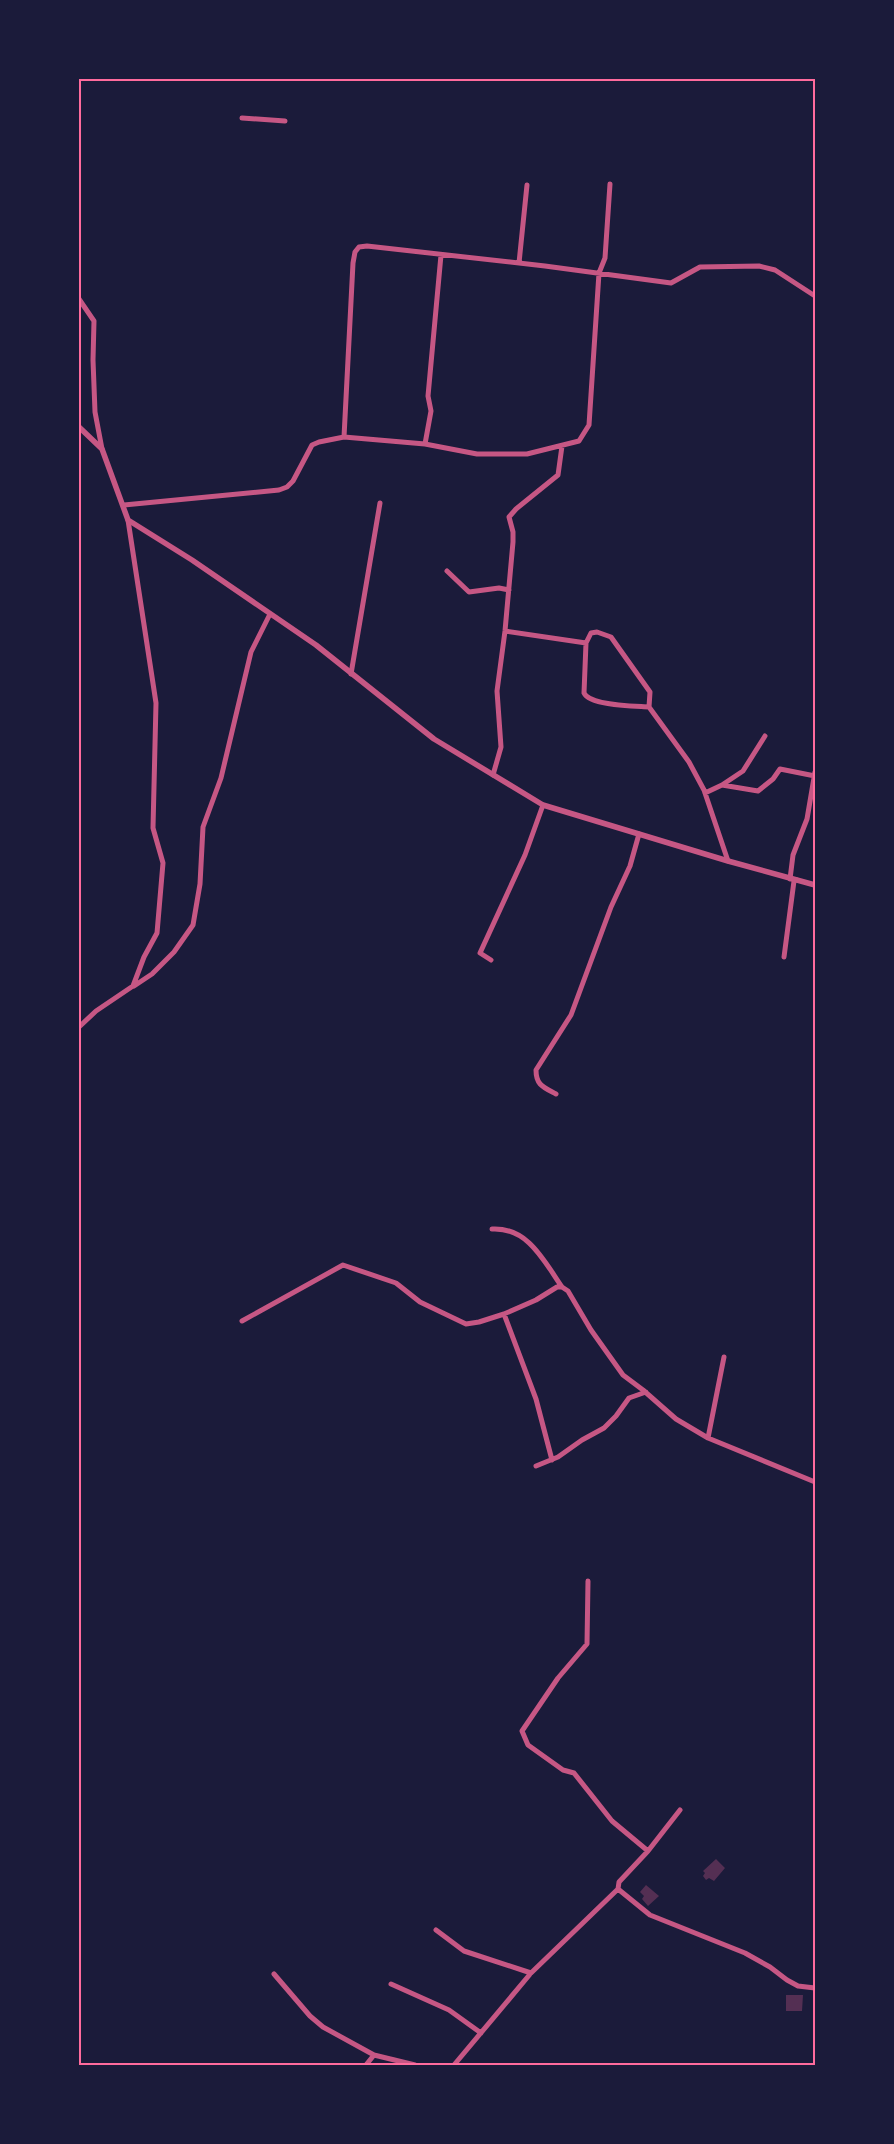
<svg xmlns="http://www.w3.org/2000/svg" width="894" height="2144" font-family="'Titillium Web',sans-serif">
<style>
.building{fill:#542f53}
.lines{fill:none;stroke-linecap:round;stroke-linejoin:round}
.minor{stroke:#c65784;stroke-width:5}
.tertiary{stroke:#c65784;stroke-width:5.5}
.neatline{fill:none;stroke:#ff6b9d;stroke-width:2}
</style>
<rect width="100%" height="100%" fill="#1b1b3a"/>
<path class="building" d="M716,1859L725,1868L714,1881L709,1878L706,1880L703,1876L705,1873L703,1871Z
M646,1885L659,1896L648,1906L642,1899L644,1896L640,1892Z
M786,1995H803L802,2011H786Z"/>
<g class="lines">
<path class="minor" d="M242,118L285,121
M519,263L527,185
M79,299L94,321L93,360L95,412L102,449
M344,437L353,263L355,252L359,247L367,246L545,266L671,283L700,267L759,266L775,270L815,296
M425,444L431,411L428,396L441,255
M124,505L279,490L287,487L293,481L312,445L319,442L344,437L425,444L477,454H527L579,441L589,425L599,273L605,258L610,184
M447,571L469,592L499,588L509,590
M505,631L586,643L591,633L597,632L611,637L650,692L649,707L689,762L704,790L728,861
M586,643L584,693C590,706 636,706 649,707
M351,674L380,503
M493,775L501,747L497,691L505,631L513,542V532L509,517L516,509L558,475L562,446
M722,785L743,771L765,736
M705,793L722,785L758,791L773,779L780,769L815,776
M790,879L793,855L807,819L815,772
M784,957L794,881L797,880
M491,960L480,953L525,855L543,805
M134,986L152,974L174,952L193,925L200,884L203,827L221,778L251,652L270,614
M79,1027L96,1011L133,986L144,957L157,933L163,863L153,828L156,703L128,520
M556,1094C543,1087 536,1085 536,1070L571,1015L611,907L630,866L639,834
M492,1229C528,1227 544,1261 562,1287
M504,1314L536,1399L552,1460
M242,1321L343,1265L396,1283L420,1302L466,1324L479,1322L504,1314L536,1300L557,1287H562L568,1291L591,1330L623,1375L643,1390L676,1419L708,1438L815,1482
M708,1438L724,1357
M536,1466L558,1457L582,1440L604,1428L616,1416L629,1398L646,1392
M588,1581L587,1644L558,1678L522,1731L528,1745L563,1770L574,1773L612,1821L648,1851
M618,1889L619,1882L648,1851L680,1810
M436,1930L464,1951L531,1973
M274,1974L310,2016L323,2027L374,2055L415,2065
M391,1984L449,2010L481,2033
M366,2065L374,2055
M454,2065L531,1973L618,1889L650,1915L745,1953L770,1967L787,1980L798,1986L815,1988"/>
<path class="tertiary" d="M79,427L102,449L128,520L192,560L316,645L434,739L543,805L728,861L815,885"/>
</g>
<rect width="894" height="2144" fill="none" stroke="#1b1b3a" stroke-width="160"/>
<rect x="80" y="80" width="734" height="1984" class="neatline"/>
</svg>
